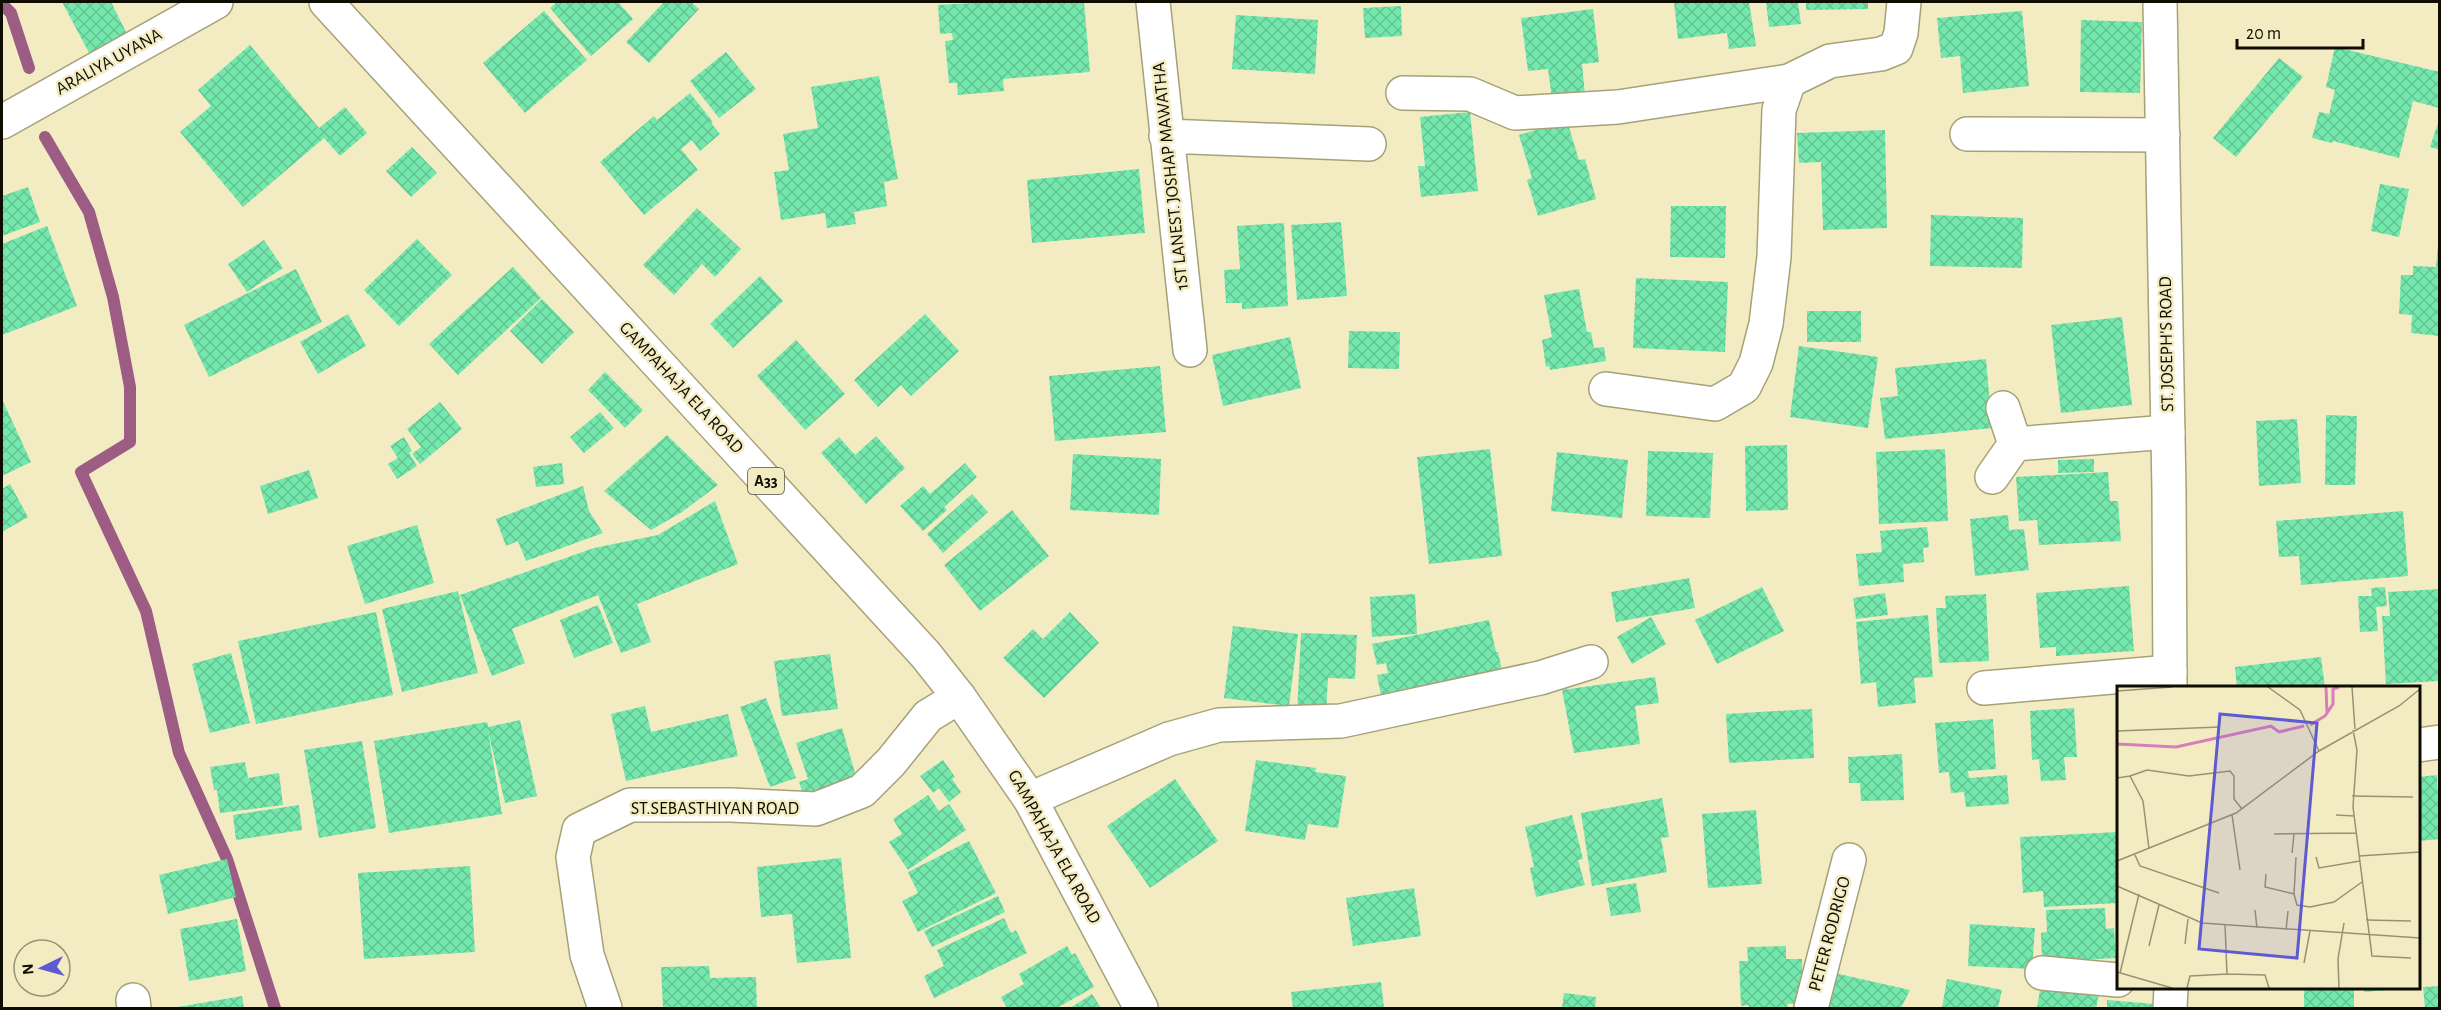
<svg xmlns="http://www.w3.org/2000/svg" width="2441" height="1010" font-family="'Alegreya Sans',sans-serif">
<style>
.lines{fill:none;stroke-linecap:round;stroke-linejoin:round}
.stream{stroke:#9c5c84;stroke-width:12}
.building{fill:url(#building-cross-hatch)}
.minor-casing{stroke:#a7a17a;stroke-width:36}
.tertiary-casing{stroke:#a7a17a;stroke-width:36}
.trunk-casing{stroke:#a7a17a;stroke-width:36}
.minor{stroke:#fff;stroke-width:33}
.tertiary{stroke:#fff;stroke-width:33}
.trunk{stroke:#fff;stroke-width:33}
.labels{text-anchor:middle;dominant-baseline:central;stroke-width:5;stroke-linejoin:round;paint-order:stroke}
.shield{fill:#f3ecc3;stroke:#534f3b;stroke-width:1.5}
.shield-label{font-size:16px;font-weight:bold;fill:#0f0c01}
.street-label{font-size:18px;fill:#0f0c01;stroke:#f3ecc3}
.inset-river{fill:none;stroke:#d87ebc;stroke-width:3}
.inset-road{fill:none;stroke:#989275;stroke-width:1.5}
.view{fill:#5d5ad2;fill-opacity:0.15;stroke:#5d5ad2;stroke-width:3}
.inset-edge{fill:none;stroke:#0f0c01;stroke-width:3}
</style>
<defs>
<pattern id="building-cross-hatch" width="8" height="8" patternUnits="userSpaceOnUse" patternTransform="scale(1.5)"><rect width="8" height="8" fill="#74e7ad"/><path d="M0 0l8 8M0 8l8-8" fill="none" stroke="#63c593"/></pattern>
</defs>
<rect width="100%" height="100%" fill="#f3ecc3"/>
<g class="lines">
<path class="stream" d="M2,4L11,13L29,68
M45,137L89,212L113,297L130,387V442L81,472L146,611L179,753L227,859L275,1008"/>
</g>
<path class="building" d="M62,2H111L132,44L95,64Z
M557,2H618L633,19L591,56L550,8Z
M664,2H691L699,9L649,63L626,42Z
M990,2H1084L1090,72L1003,79L1004,91L958,95L957,83H949L945,41L953,40L952,33L940,34L938,5Z
M1674,2H1749L1756,46L1729,49L1727,33L1678,39Z
M1766,2H1798L1801,24L1769,27Z
M1806,2H1868V9L1806,10Z
M1401,6L1402,36L1365,38L1363,8Z
M1593,9L1599,62L1582,64L1585,95L1552,99L1548,69L1528,71L1521,18Z
M544,11L587,60L525,113L483,63Z
M2022,11L2029,86L1963,93L1960,56L1941,58L1937,18Z
M1236,15L1318,20L1315,74L1232,69Z
M2081,20L2142,22L2140,93L2080,92Z
M250,45L319,128L345,107L367,133L340,156L324,138L243,207L180,132L211,106L198,90Z
M2335,47L2440,72L2439,108L2413,101L2399,158L2333,141L2332,143L2312,138L2319,112L2329,114L2335,90L2326,87Z
M726,52L756,89L719,118L690,81Z
M2279,58L2303,77L2236,157L2213,138Z
M879,76L898,179L884,182L887,206L854,212L856,224L827,228L825,213L781,220L774,172L789,170L783,134L818,128L811,87Z
M690,93L713,122L711,123L720,134L700,151L692,140L681,149L698,170L644,215L600,162L654,116L657,120Z
M1470,112L1478,191L1421,197L1418,166H1425L1420,117Z
M2440,117V150L2430,147Z
M1567,121L1579,160L1585,159L1596,199L1538,216L1527,180L1532,178L1519,135Z
M1885,130L1887,228L1823,230L1821,162L1799,163L1797,133Z
M412,147L437,173L411,197L386,171Z
M1139,169L1145,233L1032,243L1027,180Z
M2380,184L2409,189L2399,237L2371,231Z
M28,187L40,222L2,236V196Z
M1671,206H1726L1725,258L1670,257Z
M697,208L741,249L715,277L702,264L674,295L643,265Z
M1931,215L2023,218L2022,268L1930,266Z
M1341,222L1347,296L1297,300L1291,225Z
M1284,223L1288,306L1242,309V303H1226L1224,270L1240,269L1237,226Z
M47,226L77,306L2,335V244Z
M417,239L452,275L399,326L364,290Z
M264,240L283,268L247,292L228,264Z
M2438,245H2440V336L2411,333L2412,315L2399,314L2401,275H2413V266L2436,267Z
M513,267L541,298L458,375L429,344Z
M296,269L322,322L209,377L184,325Z
M760,276L783,301L733,348L710,324Z
M1636,278L1728,282L1725,352L1633,348Z
M1579,289L1587,332H1591L1594,348L1604,347L1606,361L1550,370L1549,366L1546,367L1542,340L1552,337L1544,295Z
M542,299L574,332L542,364L510,331Z
M1807,311H1861V342H1807Z
M348,314L366,346L318,374L300,342Z
M925,314L959,351L911,396L901,385L878,407L854,380Z
M2122,317L2132,405L2061,413L2051,325Z
M1349,331L1400,332L1399,369L1348,368Z
M1290,337L1301,388L1223,406L1212,355Z
M796,340L845,394L805,430L757,376Z
M1799,346L1878,357L1868,428L1790,417Z
M1986,359L1992,428L1885,439L1880,398L1898,396L1895,368Z
M1160,366L1166,432L1055,441L1049,376Z
M605,372L643,410L625,428L588,390Z
M2,399L31,462L2,476Z
M440,402L462,429L420,464L412,454L421,447L407,429Z
M600,412L614,428L584,453L570,437Z
M2326,415L2357,416L2355,485H2325Z
M2297,419L2301,483L2259,486L2256,421Z
M667,435L718,485L682,512L651,530L604,491Z
M876,436L905,468L866,504L821,453L839,437L855,455Z
M404,437L412,451L409,453L417,466L397,479L388,464L398,458L390,446Z
M1787,445L1788,510L1746,511L1745,446Z
M1490,449L1502,556L1429,564L1417,457Z
M1945,449L1948,521L1879,524L1876,452Z
M1648,451L1713,453L1710,518L1646,516Z
M1557,452L1628,460L1622,518L1551,511Z
M1073,454L1161,459L1159,515L1070,510Z
M2094,459V472L2058,473V460Z
M562,463L564,484L536,487L533,467Z
M965,463L977,477L944,507L947,510L923,531L900,506L923,486L930,494Z
M309,470L318,498L268,514L260,486Z
M2108,472L2110,501H2118L2121,541L2039,545L2037,520L2019,521L2016,477Z
M10,484L28,517L2,532V489Z
M583,486L589,511L603,533L526,561L518,541L506,546L496,519Z
M972,494L988,512L943,553L927,534Z
M715,501L738,564L637,604L651,642L621,653L598,595L512,629L525,663L492,676L460,595L594,548L658,535Z
M1012,510L1049,556L980,611L944,565Z
M2403,511L2408,576L2301,585L2299,556L2279,557L2276,521Z
M2008,515L2009,530L2024,529L2029,570L1975,576L1970,519Z
M417,525L434,583L365,604L347,546Z
M1927,527L1929,547L1923,548L1924,562L1903,564L1904,582L1859,586L1856,554L1882,552L1880,531Z
M1689,578L1695,608L1616,622L1611,592Z
M2129,586L2134,651L2056,656V647L2040,648L2036,593Z
M1762,587L1784,631L1717,664L1695,620Z
M2385,587L2387,606L2376,607L2378,631L2360,632L2358,596H2372L2371,588Z
M2440,589V681L2386,684L2382,616H2390L2388,592Z
M458,591L478,673L402,692L382,609Z
M1885,593L1888,615L1856,619L1853,598Z
M1415,594L1417,634L1372,637L1370,597Z
M1986,594L1989,661L1939,663L1936,608H1946L1945,596Z
M598,605L613,643L574,658L560,620Z
M376,612L393,695L256,724L238,641Z
M1070,612L1099,643L1044,698L1003,658L1033,629L1043,639Z
M1928,615L1933,677L1914,678L1916,703L1878,707L1876,682L1861,684L1856,622Z
M1651,617L1666,644L1632,664L1617,637Z
M1489,620L1496,652H1498L1503,675L1382,701L1377,675L1388,673L1386,663L1377,665L1372,644Z
M1233,626L1298,634L1289,706L1224,698Z
M1301,633L1357,635L1355,679L1328,678L1326,714L1297,713Z
M231,653L250,723L210,733L192,664Z
M830,654L838,709L782,716L774,661Z
M2321,657L2325,688H2237L2235,667Z
M1655,677L1659,703L1635,706L1640,744L1574,753L1562,690Z
M766,698L796,778L770,787L740,707Z
M645,706L651,732L728,714L738,756L626,781L611,714Z
M2074,708L2077,757H2064L2066,780L2041,781L2039,759L2032,760L2030,711Z
M1812,709L1814,758L1729,763L1726,714Z
M1993,719L1996,769L1968,771L1969,778L2007,775L2009,804L1966,807L1964,792L1951,793L1949,772L1939,773L1935,723Z
M520,720L537,796L505,803L488,731L502,814L389,833L374,741L487,722L488,727Z
M842,728L857,780L804,796L799,782L808,779L796,743Z
M362,741L376,828L319,838L304,750Z
M1902,754L1904,800L1861,801L1860,783H1849L1848,757Z
M943,760L955,777L952,779L961,792L949,802L939,788L933,793L920,776Z
M1256,760L1316,768L1315,772L1346,776L1338,828L1308,824L1305,840L1245,831Z
M245,762L248,778L279,773L283,805L220,813L217,790H214L210,767Z
M2437,775L2440,839L2418,841V777Z
M1175,779L1218,841L1150,888L1107,826Z
M928,795L939,811L949,804L966,830L908,870L889,842L902,834L893,819Z
M1662,798L1669,837L1661,838L1667,872L1592,886L1581,813Z
M299,805L302,830L236,840L233,815Z
M1756,810L1762,884L1708,888L1702,814Z
M1572,815L1583,859L1578,860L1585,885L1536,897L1530,868L1534,867L1525,827Z
M2118,832V903L2044,907L2043,891L2023,893L2020,837Z
M969,841L996,893L918,932L902,901L918,893L908,872Z
M841,858L851,958L797,963L792,914L761,917L757,867Z
M227,859L236,897L168,914L159,875Z
M470,866L475,952L364,959L358,873Z
M1636,883L1641,912L1611,916L1606,888Z
M1414,888L1421,936L1353,946L1346,898Z
M998,896L1005,912L932,947L924,931Z
M2105,908L2106,929L2114,928L2116,958L2042,962L2041,933L2047,932L2046,910Z
M1004,918L1011,933L1016,930L1027,953L934,998L924,976L944,966L937,950Z
M237,919L246,971L189,981L180,929Z
M1970,924L2035,928L2032,969L1968,966Z
M1067,946L1072,955L1075,953L1094,987L1057,1008H1007L1001,997L1024,984L1019,974Z
M1786,946V959H1802L1803,1003L1787,1004L1788,1008H1749L1748,1005L1741,1006L1739,961H1748L1747,947Z
M709,966L710,978L756,977L757,1008H663L661,967Z
M1830,972L1910,990L1901,1008H1816Z
M1947,979L2002,990L1998,1008H1942Z
M1381,982L1384,1008H1293L1291,992Z
M2041,984L2099,994L2096,1008H2037Z
M2440,986V1008H2425L2423,987Z
M2304,988H2354V1008H2304Z
M2364,988H2399V989L2364,992Z
M1564,993L1596,997L1595,1008H1562Z
M1092,994L1101,1008H1070Z
M242,996L244,1008H178V1007Z
M2107,1000L2155,1004L2154,1008H2107Z"/>
<g class="lines">
<g class="minor-casing">
<path id="minor" d="M1153,2L1190,350
M1403,93L1470,94L1515,113L1618,107L1789,81
M2,122L216,2
M1967,134L2163,135
M1166,136L1369,144
M1606,389L1715,404L1744,387L1756,363L1766,324L1774,257L1779,110L1789,81L1830,61L1881,54L1896,48L1901,33L1904,2
M2003,408L2015,444
M1992,477L2015,444L2168,432
M1984,688L2170,672
M2418,745L2440,742
M1030,799L1169,739L1219,725L1341,721L1540,678L1591,662
M2042,973L2118,980
M133,1000L134,1008
M605,1008L587,955L573,857L579,830L630,805H731L816,809L862,791L891,762L928,716L959,697
M1811,1008L1849,860"/>
</g>
<g class="tertiary-casing">
<path id="tertiary" d="M2160,2L2169,491L2170,688
M2170,1008L2171,988"/>
</g>
<g class="trunk-casing">
<path id="trunk" d="M326,2L925,654L959,697L1030,799L1141,1008"/>
</g>
<use href="#minor" class="minor"/>
<use href="#tertiary" class="tertiary"/>
<use href="#trunk" class="trunk"/>
</g>
<g class="labels">
<rect class="shield" x="748" y="468" width="36" height="26" rx="4.5"/>
<g class="shield-label">
<text x="766" y="481">A33</text>
</g>
<g class="street-label">
<text transform="translate(109 62) rotate(-29)">ARALIYA UYANA</text>
<text transform="translate(1171 176) rotate(-96)">1ST LANEST. JOSHAP MAWATHA</text>
<text transform="translate(2167 344) rotate(-91)">ST. JOSEPH'S ROAD</text>
<text transform="translate(681 388) rotate(47)">GAMPAHA-JA ELA ROAD</text>
<text x="715" y="809">ST.SEBASTHIYAN ROAD</text>
<text transform="translate(1054 847) rotate(61)">GAMPAHA-JA ELA ROAD</text>
<text transform="translate(1830 934) rotate(-75)">PETER RODRIGO</text>
</g>
</g>
<g transform="translate(2117 686)">
<rect width="303" height="303" fill="#f3ecc3"/>
<path class="inset-river" d="M209,1L210,27M193,39L208,30L216,18V3L222,1M0,58L59,61L154,40L162,46L187,40"/>
<path class="inset-road" d="M151,1L183,24L202,65M235,1L238,43M0,5L55,1M236,44L240,64L236,121L255,270L294,272M0,45L103,41M13,90L30,84L72,90L113,85L117,90V113L125,123M0,92L13,90L26,115L32,163M235,110L296,111M115,129L123,184M219,129L237,130M157,148L239,147M175,167L177,148M18,169L23,180L102,207M242,170L303,166M199,171L202,182L243,175M0,175L119,127L202,65L282,20L303,3M149,188L148,201L177,208L180,219L193,221L217,216L245,196M0,200L85,237L303,252M177,208L179,171M138,224L140,242M249,234L294,235M169,244L171,225M68,258L71,233M32,260L42,219M187,277L193,245M0,286L55,302M3,287L22,208M110,288L148,289L152,302M70,302L73,290L110,288L108,239M222,302L221,273L227,237"/>
<path class="view" d="M103,28L200,37L180,272L82,263Z"/>
<rect width="303" height="303" class="inset-edge"/>
</g>
<rect width="2441" height="1010" fill="none" stroke="#0f0c01" stroke-width="6"/>
<g transform="translate(42 968) rotate(265)"><circle r="28" fill="#f3ecc3" stroke="#989275" stroke-width="1.5"/>
<path d="M0-4.5L10 22L0 15L-10 22Z" fill="#5d5ad2"/>
<text y="-9" font-size="16" font-weight="bold" text-anchor="middle" fill="#0f0c01">N</text>
</g>
<path d="M2237 39v9h126v-9" fill="none" stroke="#0f0c01" stroke-width="3"/>
<text x="2246" y="39" font-size="18" fill="#0f0c01" stroke="#f3ecc3" stroke-width="4.5" paint-order="stroke">20 m</text>
</svg>
